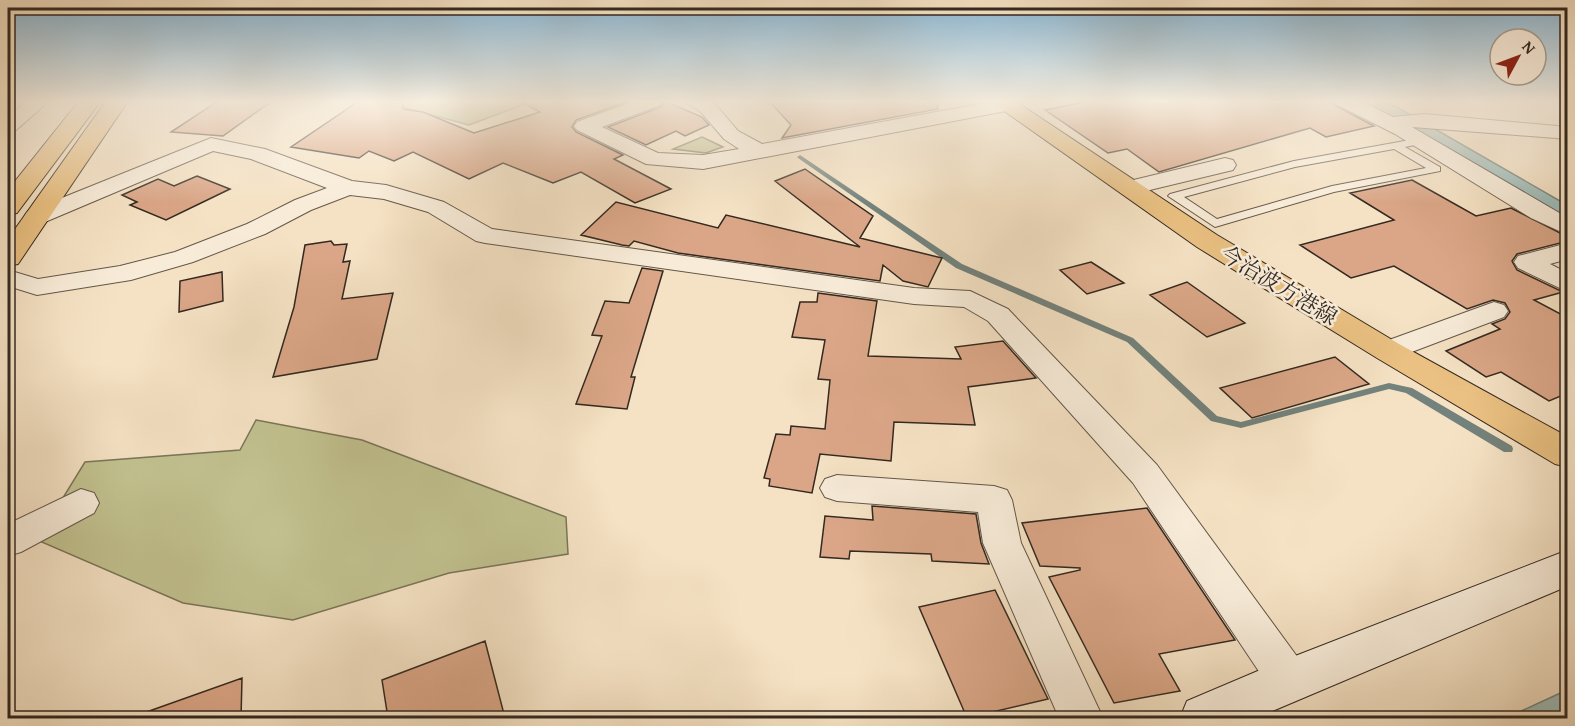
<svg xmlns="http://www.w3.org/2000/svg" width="1575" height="726" font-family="'Gentium Book Plus','Noto Serif JP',serif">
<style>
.green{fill:#c2c290;stroke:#7a7658;stroke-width:1.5}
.water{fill:#9dbdba;stroke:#73827c;stroke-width:1.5}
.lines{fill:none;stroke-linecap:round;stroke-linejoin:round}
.stream{fill:#73827c;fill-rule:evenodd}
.building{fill:#daa687;stroke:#332920;stroke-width:1.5}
.lane-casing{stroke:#645749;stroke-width:2}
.street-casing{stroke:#645749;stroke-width:2}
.secondary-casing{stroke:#332920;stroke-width:2}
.primary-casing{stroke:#332920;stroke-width:2}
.highway-casing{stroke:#332920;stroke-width:2}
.lane{fill:#f8ecd9;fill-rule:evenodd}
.street{fill:#f8ecd9;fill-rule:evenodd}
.secondary{fill:#f8ecd9;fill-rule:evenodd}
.primary{fill:#eac182;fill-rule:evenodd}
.highway{fill:#eac182;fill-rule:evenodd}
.labels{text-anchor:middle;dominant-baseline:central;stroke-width:5;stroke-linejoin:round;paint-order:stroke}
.street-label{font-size:22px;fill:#332920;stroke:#f8ecd9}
</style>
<rect width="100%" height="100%" fill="#f5e2c4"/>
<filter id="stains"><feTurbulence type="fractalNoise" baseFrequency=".00333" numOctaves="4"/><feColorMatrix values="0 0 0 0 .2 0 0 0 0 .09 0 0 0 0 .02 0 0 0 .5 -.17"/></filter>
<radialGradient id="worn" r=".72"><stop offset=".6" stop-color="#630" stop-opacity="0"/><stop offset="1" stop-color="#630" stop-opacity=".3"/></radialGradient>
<path class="green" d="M380,101H533L469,125Z
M702,137L723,147L706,153L673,149Z
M256,420L362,440L566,517L568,554L449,573L293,620L183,603L37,540L85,462L240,450Z"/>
<path class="water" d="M1356,101H1380L1395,106L1567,205V218L1436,142Z
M1567,690V718H1506Z"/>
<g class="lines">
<path class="stream" d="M800,155L962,264L1133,338L1217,416L1241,422L1389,383L1412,388L1512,446L1513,449L1512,452H1504L1406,393L1389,389L1241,428L1211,421L1127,342L956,268L798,158L797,157Z"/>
</g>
<path class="building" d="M218,101H272L223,136L171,132Z
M359,101H403V109L423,112L474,133L540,112L519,101H629L576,120L572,127L576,132L623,155L614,159L671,189L635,203L581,172L553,183L503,163L469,179L413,152L394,161L369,151L359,158L291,147Z
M665,101L702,117L709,125L685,136L676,131L646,145L608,127L661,107Z
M769,101H937L938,109L782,138L791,125Z
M1090,101H1327L1374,126L1326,137L1310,128L1159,172L1127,149L1108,153L1045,110Z
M805,169L873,216L860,238L942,258L928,287L903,281L883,265L880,281L678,253L634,241L629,246L622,245L581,235L616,202L718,228L726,215L860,247L775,181Z
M197,176L230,189L166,220L130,205L137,202L122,195L158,179L174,186Z
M1412,180L1476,216L1511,208L1568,237V241L1517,254L1512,261L1517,270L1563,292L1534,300L1568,318V393L1549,401L1501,372L1486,377L1446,351L1500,329L1492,324L1505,319L1510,312L1505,303L1493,300L1467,309L1394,266L1351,278L1300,245L1394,220L1350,193Z
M331,241L334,245L347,244L343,262L350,261L342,299L393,293L377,359L273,377L294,307L305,245Z
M1091,262L1124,283L1087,294L1060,270Z
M642,268L663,271L631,377H635L627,409L576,404L602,336L592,335L605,301L629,303Z
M222,272L223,301L179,312L180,281Z
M1187,282L1245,323L1207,337L1150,295Z
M818,293L877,301L868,356L961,359L955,347L1003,341L1036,378L968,387L975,425L894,422L891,461L820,454L812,493L769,486L770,479L764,478L776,434L790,435L791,426L825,429L830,380L818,379L825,340L792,337L800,302H817Z
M1335,357L1369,384L1252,418L1220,388Z
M872,506L976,514L981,543L989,564L932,561L931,554L850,551L849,559L820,557L825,516L873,520Z
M1147,508L1235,640L1159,654L1180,691L1114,703L1049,577L1080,570V568L1040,566L1022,523Z
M995,590L1048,699L967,718L919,607Z
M485,641L505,718H388L382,680Z
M242,678L241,718H139L138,715Z"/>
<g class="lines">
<g class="lane-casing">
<path id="lane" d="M1421,138L1426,141L1425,143L1405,147L1440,167V171L1334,192L1215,227L1168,196L1170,194L1294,161ZM1394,149L1426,168L1332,186L1217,219L1184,197L1295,167Z"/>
</g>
<g class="street-casing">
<path id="street" d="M27,101H49L15,131L8,133V117Z
M635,101H663L660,105L602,127L658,153L703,155L739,149L724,139L701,112L683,101H709L715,104L738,131L762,144L996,101H1013L1016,105L1013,109L1006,111L703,169L646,164L577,130L574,126L577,122Z
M1335,101H1361L1393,117L1424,114L1568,127V139L1412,127L1568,218V235L1531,218L1395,134L1338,105Z
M211,138L265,149L352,181L386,185L444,202L492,229L914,288L970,291L1008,309L1157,465L1304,666L1310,680L1304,694L1289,700L1274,694L1133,483L988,321L964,307L914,304L485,243L476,241L428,212L384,199L350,195L311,210L265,234L193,262L131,280L37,295L8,286V270L38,279L120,266L175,252L247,224L295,200L327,188L251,159L213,151L45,222L36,224L27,222L24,217L27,212Z
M1225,158L1233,160L1236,165L1233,170L1129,195L1121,193L1117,188L1121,183Z
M1568,243V259L1550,264L1568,273V292L1518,268L1514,262L1518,256Z
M1494,302L1504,305L1508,311L1504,317L1388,361L1378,358L1373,351L1378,344Z
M837,475L994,486L1007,490L1012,500L1021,543L1103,718H1059L983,543L978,512L837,501L825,497L820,488L825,479Z
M81,489L94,493L99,503L94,513L21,552L8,556V524Z"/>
</g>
<g class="secondary-casing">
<path id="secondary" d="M1568,550V586L1256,718H1180L1187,701L1272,665Z"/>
</g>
<g class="primary-casing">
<path id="primary" d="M990,101H1015L1217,235L1399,344L1568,437V467L1555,464L1377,358L1197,247Z"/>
</g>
<g class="highway-casing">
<path id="highway" d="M79,101H101L17,213L8,215V190Z
M106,101H128L18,264L8,266V239Z"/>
</g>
<use href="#lane" class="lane"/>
<use href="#street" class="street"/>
<use href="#secondary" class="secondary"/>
<use href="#primary" class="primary"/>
<use href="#highway" class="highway"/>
</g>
<linearGradient id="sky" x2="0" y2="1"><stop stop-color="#8ab8d6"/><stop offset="0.5" stop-color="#faf2e4"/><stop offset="1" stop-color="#faf2e4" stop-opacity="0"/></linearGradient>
<rect width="1575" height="203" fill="url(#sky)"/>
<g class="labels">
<g class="street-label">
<text transform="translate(1279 285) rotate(31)">今治波方港線</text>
</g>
</g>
<rect width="1575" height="726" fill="none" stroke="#f5e2c4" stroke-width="30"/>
<rect x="9" y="9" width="1557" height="708" fill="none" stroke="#332920" stroke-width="3"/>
<rect x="15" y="15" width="1545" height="696" fill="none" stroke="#332920" stroke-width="1.5"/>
<g transform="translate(1518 57) rotate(49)"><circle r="28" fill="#f8ecd9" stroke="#a99e8f" stroke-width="1.5"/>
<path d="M0-4.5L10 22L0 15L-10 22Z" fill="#8f2418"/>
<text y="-9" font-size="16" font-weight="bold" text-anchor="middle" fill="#332920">N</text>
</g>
<rect width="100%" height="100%" filter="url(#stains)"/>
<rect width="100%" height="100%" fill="url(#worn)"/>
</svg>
